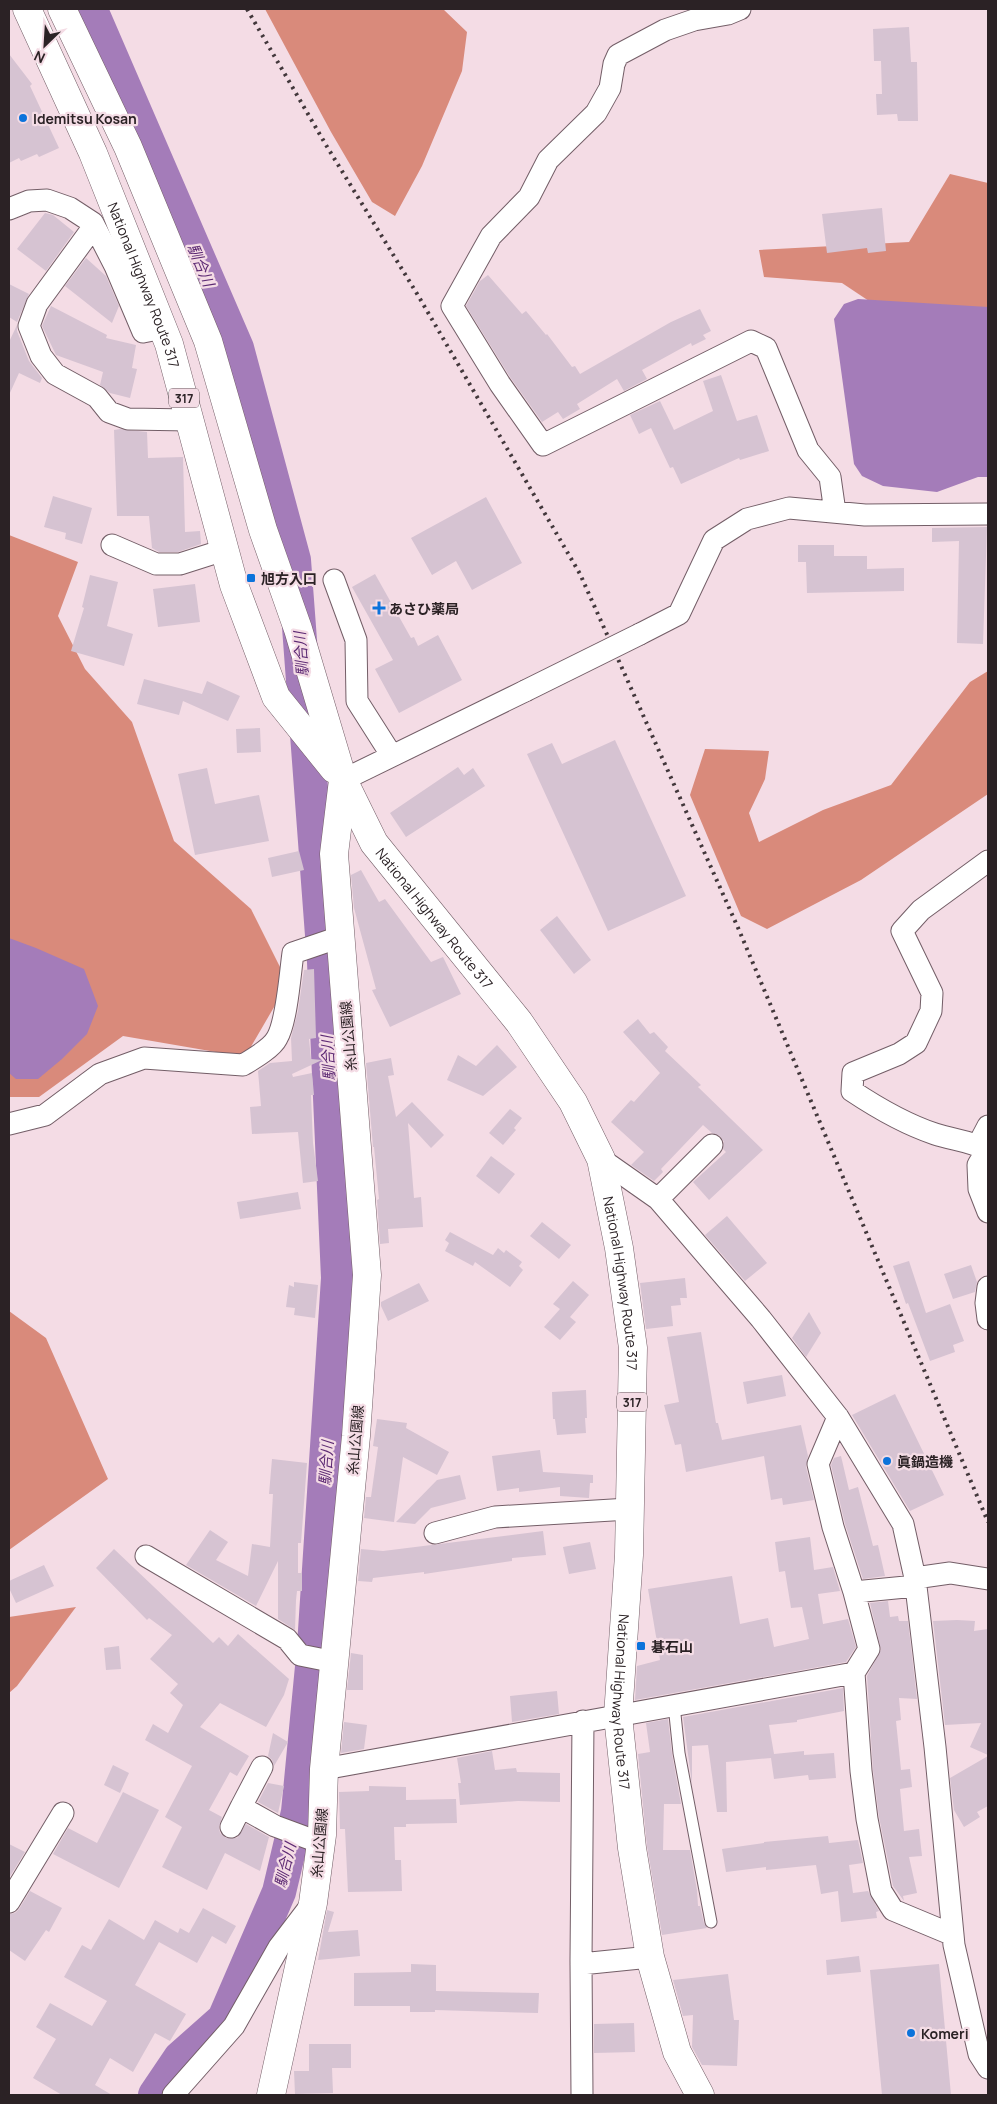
<svg xmlns="http://www.w3.org/2000/svg" width="997" height="2104" font-family="Manrope,'Noto Sans JP',sans-serif">
<style>
.forest{fill:#d98a7b}
.water{fill:#a47cb9}
.lines{fill:none;stroke-linecap:round;stroke-linejoin:round}
.river{stroke:#a47cb9;stroke-width:34}
.building{fill:#d6c3d2}
.service-casing{stroke:#735e67;stroke-width:13}
.minor-casing{stroke:#735e67;stroke-width:23}
.secondary-casing{stroke:#735e67;stroke-width:29}
.trunk-casing{stroke:#735e67;stroke-width:29}
.service{stroke:#fff;stroke-width:11}
.minor{stroke:#fff;stroke-width:21}
.secondary{stroke:#fff;stroke-width:28}
.trunk{stroke:#fff;stroke-width:28}
.rail{stroke:#42373b;stroke-width:4;stroke-dasharray:2.5 5;stroke-linecap:butt}
.minor-bridge-casing{stroke:#735e67;stroke-width:23;stroke-linecap:butt}
.minor-bridge{stroke:#fff;stroke-width:21}
.poi-dot{fill:#0b73db;stroke:#f4dce5;stroke-width:2}
.labels{text-anchor:middle;dominant-baseline:central;stroke-width:4.5;stroke-linejoin:round;paint-order:stroke}
.shield{fill:#f4dce5;stroke:#675a5f;stroke-width:1}
.shield-label{font-size:12px;font-weight:bold;fill:#2b2225}
.poi-label{font-size:14px;font-weight:bold;fill:#2b2225;stroke:#f4dce5;text-anchor:start}
.street-label{font-size:14px;fill:#2b2225;stroke:#f4dce5}
.water-label{font-size:15px;font-style:italic;fill:#5c2973;stroke:#f4dce5}
</style>
<rect width="100%" height="100%" fill="#f4dce5"/>
<path class="forest" d="M265,9H443L467,32L462,71L422,166L395,216L372,202L331,132Z
M950,174L988,183V321L884,311L842,283L764,277L759,250L909,242Z
M9,535L78,562L58,616L85,669L132,722L174,841L251,909L288,983L245,1057L123,1036L39,1097H9Z
M988,671V794L861,880L767,929L741,916L690,795L705,749L769,751L765,779L749,813L759,842L823,810L891,785L970,682Z
M9,1311L46,1338L108,1479L9,1550Z
M76,1607L17,1686L9,1693V1617Z"/>
<path class="water" d="M858,299L988,307V477H978L937,492L883,486L862,476L854,464L834,319L844,304Z
M9,938L36,948L84,969L98,1006L87,1034L62,1059L38,1079H16L9,1073Z
M211,2021L218,2028L183,2059L160,2095H148L176,2054Z"/>
<g class="lines">
<path class="river" d="M94,17L237,348L294,560L324,962L338,1278L314,1646L298,1812L279,1892L224,2019L180,2058L155,2095"/>
</g>
<path class="building" d="M909,27L911,62H917L918,121H898L897,114L877,115L876,94H882L881,61H874L873,29Z
M9,54L32,84L30,86L59,148L39,157L37,154L21,161L19,158L9,163Z
M882,208L886,251L868,253L867,248L827,253L822,214Z
M45,213L53,215L74,232L46,271L17,249Z
M86,258L106,276L119,306L112,323L65,286Z
M488,275L522,314L526,311L546,335L547,334L572,367L575,366L580,374L671,322L700,309L711,331L703,335L706,339L692,346L691,343L642,370L647,379L624,391L617,379L577,404L580,409L563,419L558,412L542,422L510,377L466,306L480,281Z
M9,284L29,294L17,322L9,317Z
M51,306L107,335L106,338L136,345L132,368L137,369L130,398L110,393L100,385L103,372L56,355L42,326Z
M17,325V331L29,361L42,378L40,383L19,373L9,395V342Z
M721,375L737,421L757,415L769,451L740,460L739,458L681,484L673,467L670,468L651,428L639,434L630,415L660,401L674,430L713,411L703,381Z
M120,429L147,432L148,458L183,457L185,532L200,531L201,544L178,552H159L152,548L149,516H117L114,430Z
M53,496L92,508L82,544L65,539L66,533L44,527Z
M486,497L522,563L472,590L456,561L432,575L411,538Z
M987,527L983,644L957,643L959,541L932,542V528Z
M798,545H834V556H867V569L904,568V591L807,593L806,562H798Z
M375,574L411,638L414,637L418,646L438,635L462,680L399,713L375,669L393,660L352,587Z
M90,575L118,582L107,626L133,634L124,666L71,651L84,608L82,607Z
M195,584L200,622L158,627L153,589Z
M144,679L202,694L207,681L240,696L228,721L183,701L179,715L137,704Z
M260,728L261,752L237,753L236,729Z
M615,740L686,896L608,931L527,754L552,743L562,764Z
M458,767L464,775L473,768L485,786L406,837L390,813Z
M207,768L215,804L259,795L269,841L195,855L178,774Z
M299,851L304,870L272,877L268,858Z
M361,870L379,902L385,899L431,962L443,957L461,994L390,1027L372,990L376,989L354,908L351,875Z
M557,916L591,960L574,974L540,930Z
M314,969L316,1038L309,1039L311,1059L322,1060L292,1074L293,1077L312,1073L314,1095H311L313,1143L318,1181L303,1183L298,1132L252,1134L250,1107L261,1106L258,1071L270,1063L292,1061L291,1038L298,1011L304,970Z
M638,1019L650,1034L654,1032L668,1047L665,1051L701,1085L698,1087L763,1150L709,1200L693,1182L726,1152L723,1149L724,1142L720,1136L712,1133L703,1125L661,1169L663,1172L654,1181L631,1165L644,1152L611,1122L631,1100L634,1102L660,1073L623,1032Z
M497,1045L517,1067L483,1096L447,1080L458,1055L476,1066Z
M391,1058L394,1075L388,1076L396,1117L412,1102L444,1135L431,1148L408,1123L414,1198L421,1197L423,1227L388,1229L389,1243L380,1244L377,1200L379,1199L374,1147H373L366,1063Z
M510,1109L522,1118L514,1128L516,1130L503,1145L489,1133Z
M491,1156L515,1174L499,1194L476,1176Z
M298,1192L301,1209L240,1219L237,1202Z
M727,1216L767,1263L745,1281L705,1235Z
M542,1222L571,1245L559,1259L530,1236Z
M450,1232L493,1255L498,1248L504,1253L506,1250L522,1262L519,1266L523,1270L510,1287L475,1262L473,1266L445,1251L449,1243L445,1240Z
M909,1261L926,1313L950,1304L964,1341L953,1345L955,1352L930,1361L908,1303L906,1304L893,1266Z
M971,1265L977,1282L975,1292L953,1299L944,1274Z
M685,1278L687,1298H680L681,1305L671,1306L673,1326L646,1329L640,1283Z
M573,1281L589,1295L570,1317L576,1322L560,1340L544,1327L560,1309L553,1304Z
M294,1282L318,1285L315,1318L294,1315L295,1308L286,1307L289,1285L294,1287Z
M419,1283L429,1301L388,1321L381,1306V1302Z
M809,1312L821,1333L806,1357L792,1338Z
M701,1332L716,1423H718L722,1440L801,1425L808,1456L806,1467L814,1500L783,1505L782,1498L771,1500L764,1456L686,1472L681,1444L675,1445L664,1405L679,1402L667,1337Z
M782,1375L786,1396L747,1404L743,1382Z
M586,1390L587,1418H585L586,1433L557,1435L555,1419H553L552,1392Z
M895,1394L944,1495L910,1511L852,1415Z
M377,1419L407,1423L406,1428L449,1452L437,1475L403,1457L394,1522L364,1518L366,1497H371L378,1447L373,1446Z
M540,1450L543,1472L593,1475V1483H590L589,1498L560,1496V1487L519,1492V1488L497,1491L492,1456Z
M841,1456L849,1490L858,1487L873,1546L878,1545L885,1576L863,1579L845,1524L831,1465L834,1458Z
M272,1459L307,1463L301,1543H298V1573H302V1591H297L296,1600L295,1630L278,1619V1561L256,1606L186,1565L210,1530L228,1542L216,1560L248,1576L252,1544L270,1547L273,1494H269Z
M460,1475L466,1499L431,1508L415,1524L396,1522L437,1480Z
M543,1531L546,1555L512,1558V1561L424,1574V1572L373,1578L372,1582L358,1581L361,1549L383,1551Z
M810,1537L814,1570L833,1567L840,1591L818,1594L823,1624L848,1619L856,1647L846,1662L635,1700L637,1666L660,1660L648,1589L732,1576L740,1624L768,1618L774,1647L809,1639L802,1607L791,1608L785,1571L779,1572L775,1542Z
M590,1542L596,1569L569,1574L563,1547Z
M114,1549L213,1643L219,1637L228,1646L238,1634L289,1679L284,1695L266,1727L220,1703L200,1727L249,1756L237,1776L230,1772L209,1810L222,1817L219,1827L220,1833L226,1838H237L246,1824L269,1837L260,1871L225,1853L207,1890L162,1867L182,1827L165,1817L192,1766L145,1740L153,1724L168,1733L183,1705L170,1693L178,1684L150,1659L172,1635L149,1618L147,1620L96,1568Z
M44,1565L54,1586L16,1603L9,1588V1581Z
M888,1601L890,1617L898,1616L899,1621H908L917,1699L899,1698L901,1720L896,1721L901,1770L910,1769L912,1787L900,1789L904,1831L919,1829L922,1856L909,1857L917,1893L903,1896L904,1901L893,1886L879,1817L873,1770L867,1676L881,1650L870,1603Z
M957,1620L975,1621L974,1631L988,1629V1755L970,1747L981,1723L945,1725L933,1621Z
M119,1646L121,1669L106,1670L104,1648Z
M351,1653L363,1655V1690H347Z
M843,1688L844,1711L797,1720V1722L769,1725L774,1754L804,1751V1755L834,1753L836,1778L809,1780L808,1775L774,1779L771,1758L726,1762L727,1812H717L708,1745L692,1746V1784L683,1717Z
M557,1691L559,1714L512,1722L510,1696Z
M668,1719L672,1754L681,1804H664L663,1850H690L697,1890L698,1906H700L704,1923L707,1928L662,1935L647,1846L638,1754L650,1752L646,1723Z
M344,1722L367,1725L364,1749L341,1753Z
M273,1733L288,1742L274,1766L272,1760L268,1756Z
M492,1751L495,1770L516,1768L517,1772L560,1773V1802L518,1801L460,1805L458,1783H461L457,1758Z
M988,1756V1806L977,1812L980,1817L964,1827L954,1810L950,1778Z
M113,1765L129,1773L120,1793L104,1785Z
M268,1783L284,1786L278,1813L258,1802Z
M369,1786L406,1787V1800L456,1799L457,1823L406,1824V1827H394L395,1860H401L402,1891L348,1892L345,1829H340L339,1792L369,1791Z
M123,1792L159,1810L119,1888L53,1854L68,1828L97,1843Z
M828,1836L829,1843L858,1840L863,1863L849,1865L853,1893L868,1891L879,1911L876,1912L877,1918L841,1922L838,1891L821,1894L816,1865L766,1870V1867L726,1872L722,1849L764,1843V1842Z
M9,1844L25,1852L9,1878Z
M30,1891L62,1908L49,1932L46,1930L25,1961L9,1950V1914L15,1913L19,1909Z
M203,1908L236,1926L226,1944L212,1936L197,1963L159,1942L135,1985L186,2014L170,2041L155,2033L133,2072L110,2058L95,2085L112,2095H62L33,2078L56,2039L36,2027L50,2003L92,2026L107,2001L64,1977L82,1945L91,1950L109,1919L144,1940L155,1920L178,1933L180,1928L189,1933Z
M327,1910L334,1912L328,1932L358,1930L360,1956L318,1960Z
M859,1956L861,1972L827,1975L826,1960Z
M411,1964L436,1965V1991L539,1993L538,2013L435,2010V2012H410V2006H354V1973L411,1972Z
M939,1964L951,2095H882L870,1970Z
M728,1974L734,2020H739L737,2066L702,2065L692,2047L693,2015L683,2016L673,1980Z
M634,2023L635,2052L594,2053V2024Z
M309,2044H351V2068H332L333,2093L295,2094L294,2071H309Z"/>
<g class="lines">
<g class="service-casing">
<path id="service" d="M674,1705L679,1753L711,1922"/>
</g>
<g class="minor-casing">
<path id="minor" d="M740,9L728,14L694,20L665,30L618,55L614,64L610,88L596,113L548,160L529,197L491,236L452,306L500,384L543,445L751,341L766,348L808,450L830,477L835,512
M9,209L29,201L47,200L70,208L93,223L115,266L143,332L163,328
M94,226L37,304L29,326L41,356L55,374L97,397L109,412L128,419L190,420
M112,545L156,564H180L224,550
M334,580L356,640L357,701L392,756
M640,634L679,614L714,540L747,519L789,508L865,515L988,514
M343,780L525,691
M988,861L921,910L902,931L932,993L931,1011L916,1043L899,1054L853,1073L852,1091C879,1109 905,1124 935,1134C953,1140 971,1141 987,1150L978,1165L979,1189L988,1212
M9,1124L45,1115L100,1074L144,1058L243,1065C253,1059 272,1048 277,1038C287,1021 290,974 293,953L340,937
M978,1145L988,1126
M601,1159L658,1199L761,1319L838,1417L903,1524L915,1578L935,1747L954,1945L979,2054L988,2068
M658,1199L712,1145
M988,1287L986,1303L988,1319
M435,1533L495,1517L629,1509
M146,1556L287,1639L300,1655L335,1662
M915,1578L950,1573L988,1579
M854,1592L916,1586
M854,1673L861,1771L867,1819L881,1891L893,1910L953,1935
M324,1769L854,1673L869,1649L854,1592L833,1527L818,1464L838,1417
M241,1807L262,1767
M231,1827L241,1807L275,1826L321,1843
M9,1902L63,1813
M581,1964L650,1957
M173,2095L234,2026L279,1947L311,1905
M582,2095L581,1961L583,1721"/>
</g>
<g class="secondary-casing">
<path id="secondary" d="M271,2095L313,1903L322,1835L324,1769L356,1436L367,1275L334,854L343,780"/>
</g>
<g class="trunk-casing">
<g id="trunk">
<path id="s1" d="M27,9L93,153L169,344L234,585L276,697L334,769"/>
<path id="s2" d="M62,9L128,147L208,341L263,530L298,629L343,780L374,843L519,1022L573,1102L601,1159L619,1248L633,1348L629,1555L618,1716L632,1848L650,1957L677,2052L700,2095"/>
</g>
</g>
<use href="#service" class="service"/>
<use href="#minor" class="minor"/>
<use href="#secondary" class="secondary"/>
<use href="#trunk" class="trunk"/>
<path class="rail" d="M247,9L326,145L419,297L580,574L739,930L988,1522"/>
<g class="minor-bridge-casing">
<path id="minor-bridge" d="M525,691L640,634"/>
</g>
<use href="#minor-bridge" class="minor-bridge"/>
</g>
<g class="poi-dot">
<circle cx="23" cy="118" r="5"/>
<rect x="246" y="573" width="10" height="10" rx="2.5"/>
<path d="M376.5 600.5h5v5h5v5h-5v5h-5v-5h-5v-5h5z"/>
<circle cx="887" cy="1461" r="5"/>
<rect x="636" y="1641" width="10" height="10" rx="2.5"/>
<circle cx="911" cy="2033" r="5"/>
</g>
<g class="labels">
<g class="shield">
<rect x="169" y="388.5" width="30" height="19" rx="4"/>
<rect x="617" y="1392.5" width="30" height="19" rx="4"/>
</g>
<g class="shield-label">
<text x="184" y="398">317</text>
<text x="632" y="1402">317</text>
</g>
<g class="poi-label">
<text x="33" y="118">Idemitsu Kosan</text>
<text x="261" y="578">旭方入口</text>
<text x="389" y="608">あさひ薬局</text>
<text x="897" y="1461">眞鍋造機</text>
<text x="651" y="1646">碁石山</text>
<text x="921" y="2033">Komeri</text>
</g>
<g class="street-label">
<text stroke="none"><textPath href="#s1" startOffset="300">National Highway Route 317</textPath></text>
<text stroke="none"><textPath href="#s2" startOffset="989">National Highway Route 317</textPath></text>
<text transform="translate(348 1036) rotate(-95)">糸山公園線</text>
<text stroke="none"><textPath href="#s2" startOffset="1409">National Highway Route 317</textPath></text>
<text transform="translate(355 1440) rotate(-85)">糸山公園線</text>
<text stroke="none"><textPath href="#s2" startOffset="1829">National Highway Route 317</textPath></text>
<text transform="translate(319 1843) rotate(-85)">糸山公園線</text>
</g>
<g class="water-label">
<text transform="translate(201 265) rotate(67)">馴合川</text>
<text transform="translate(301 654) rotate(-94)">馴合川</text>
<text transform="translate(328 1058) rotate(-93)">馴合川</text>
<text transform="translate(326 1463) rotate(-86)">馴合川</text>
<text transform="translate(285 1865) rotate(-76)">馴合川</text>
</g>
</g>
<rect width="997" height="2104" fill="none" stroke="#2b2225" stroke-width="20"/>
<g transform="translate(45 45) rotate(205)" stroke="#f4dce5" stroke-width="4" paint-order="stroke">
<path d="M0-4L9 19L0 12L-9 19Z" fill="#2b2225"/>
<text y="-8" font-size="14" font-weight="bold" text-anchor="middle" fill="#2b2225">N</text>
</g>
</svg>
